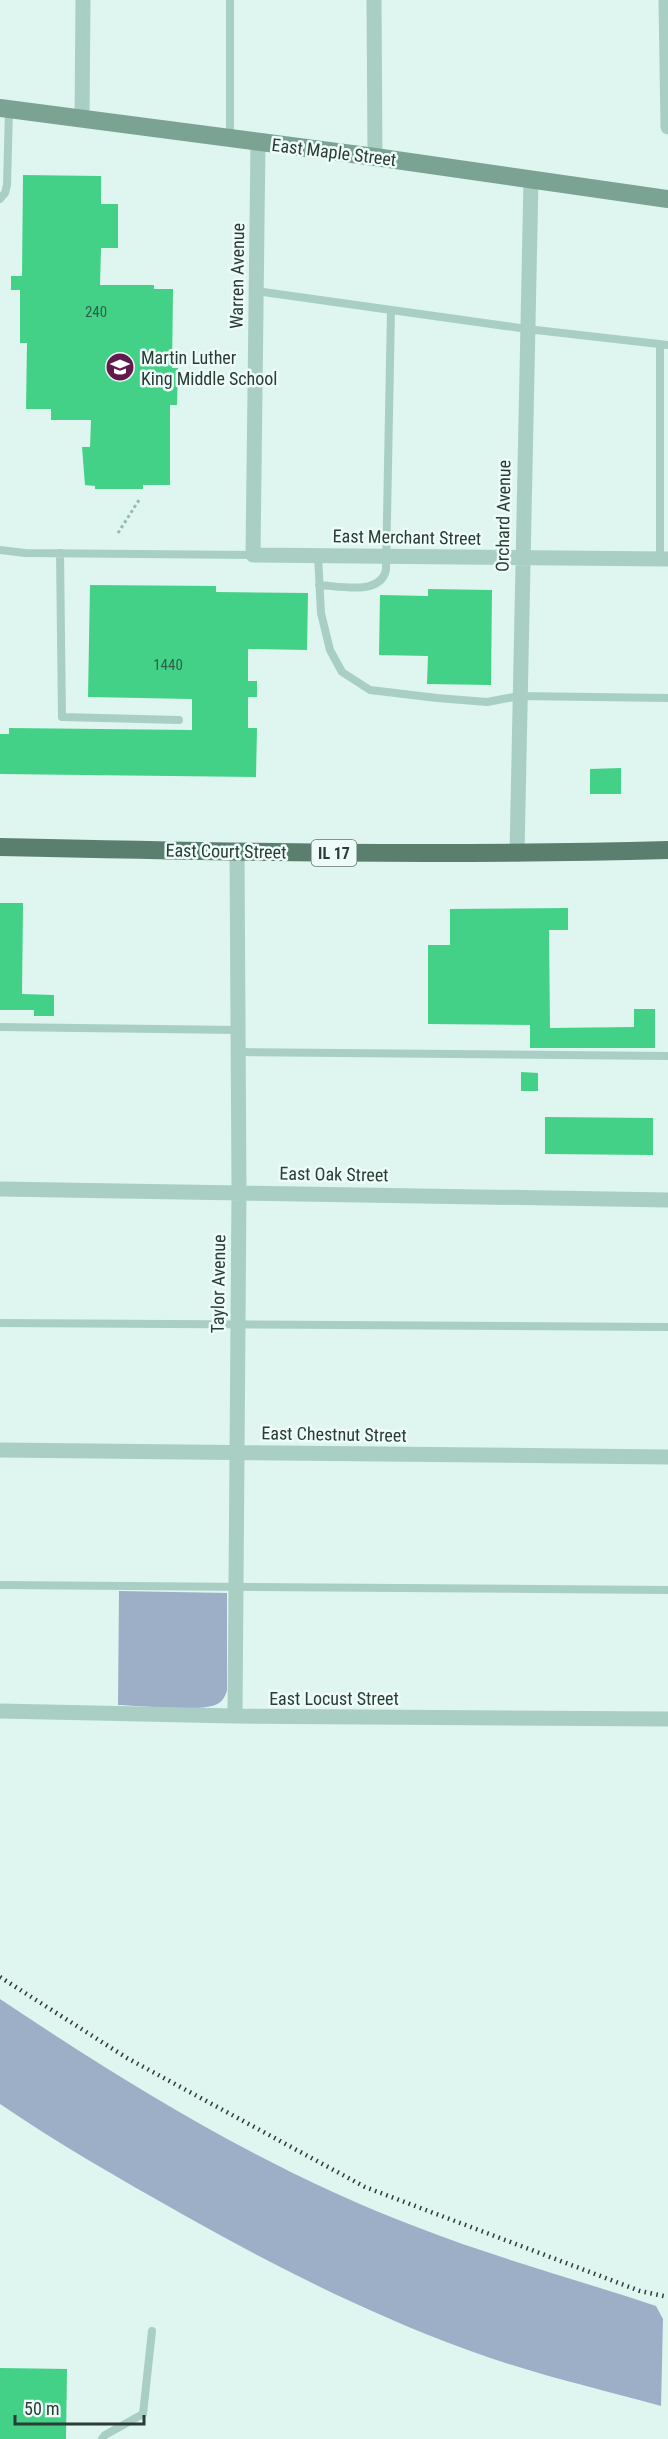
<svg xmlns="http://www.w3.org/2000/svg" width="668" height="2439" font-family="'Roboto Condensed',sans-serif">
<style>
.green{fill:#9dafc6}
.building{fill:#42d186}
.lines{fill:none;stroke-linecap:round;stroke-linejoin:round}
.path{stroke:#93bbae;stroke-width:3;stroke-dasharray:3 3;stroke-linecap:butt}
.lane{stroke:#a9cfc4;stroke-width:8}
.street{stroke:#a9cfc4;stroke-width:15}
.secondary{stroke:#7aa393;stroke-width:18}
.primary{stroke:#5a7f6f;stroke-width:18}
.rail{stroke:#2a3c34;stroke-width:4.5;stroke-dasharray:1.5 4.5;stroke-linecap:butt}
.labels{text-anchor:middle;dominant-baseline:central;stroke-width:5;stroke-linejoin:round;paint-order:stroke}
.number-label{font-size:15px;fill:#306148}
.shield{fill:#edfcf9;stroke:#64766f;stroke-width:1.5}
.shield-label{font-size:16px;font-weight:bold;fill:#2a3c34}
.street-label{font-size:18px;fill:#2a3c34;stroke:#edfcf9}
.poi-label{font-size:18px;fill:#2a3c34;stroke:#edfcf9;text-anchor:start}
</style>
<rect width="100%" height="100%" fill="#dff5f0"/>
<path class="green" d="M119,1591L227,1593V1690C225,1698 221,1704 212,1706C192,1711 141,1706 118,1705Z
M0,1999C130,2086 267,2170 414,2226C493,2257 575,2279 656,2306L663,2319L661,2406C596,2388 529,2373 465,2349C367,2313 274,2266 182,2214C120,2179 59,2144 0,2104Z"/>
<path class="building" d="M23,175L101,176V204H118V248H101L100,285H154V289H173L172,368H178L177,405H170V485H143V489H95V486L85,485L82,447H90L91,420H51V409H26L27,343H20V290H11V276H22Z
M90,585L216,586V592L308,593L307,650L248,649V681H257V697H248V728H257L256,777L0,774V734H9V728L192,730V699L88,697Z
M428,589L492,590L491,685L427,684L428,656L379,655L380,595L428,596Z
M621,768V794H590V769Z
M0,903H23L22,994L54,995V1016H34V1010H0Z
M568,908V930H549L550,1028L634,1027V1009H655V1048H530V1025L428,1024V945H450V909Z
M521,1072L538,1073V1091H521Z
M545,1117L653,1118V1155L545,1154Z
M0,2368L67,2369L66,2439H0Z"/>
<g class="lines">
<path class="path" d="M118,533L139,500"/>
<path class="lane" d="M230,0V137
M0,199L5,193L7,185L9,109
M256,291L527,329L668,345
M0,550L25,553L253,555
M60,553L62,717L179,720
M318,555L321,613L330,650L342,672L370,690L437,698L487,702L519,696L668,698
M660,559V344
M319,585C340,586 380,596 386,570L391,310
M0,1027L238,1030
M238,1052L668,1056
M0,1323L668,1327
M0,1585L668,1590
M102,2439L105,2435L143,2414L152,2331"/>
<path class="street" d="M374,0L375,157
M666,0L668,127
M82,119L83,0
M258,142L253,555L668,559
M517,854L531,179
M0,1189L668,1200
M0,1450L668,1457
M0,1711L235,1716L668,1719
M235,1716L239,1192L237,852"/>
<path class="secondary" d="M0,108L375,157L668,199"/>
<path class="primary" d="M0,847C223,852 445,856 668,850"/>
<path class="rail" d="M0,1977L127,2058L365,2187L640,2291L668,2297"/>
</g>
<defs>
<g id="school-disc" transform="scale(1.5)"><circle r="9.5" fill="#621a4d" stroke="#edfcf9"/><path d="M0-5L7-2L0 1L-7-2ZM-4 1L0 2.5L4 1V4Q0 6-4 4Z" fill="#fff"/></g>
</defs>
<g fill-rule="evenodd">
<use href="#school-disc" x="120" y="367"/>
</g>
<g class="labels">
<g class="number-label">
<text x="96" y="312">240</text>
<text x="168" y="665">1440</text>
</g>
<rect class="shield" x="311.5" y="840" width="45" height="26" rx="4.5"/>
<g class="shield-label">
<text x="334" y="853">IL 17</text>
</g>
<g class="street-label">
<text transform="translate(334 152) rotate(7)">East Maple Street</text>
<text transform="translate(237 276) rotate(-89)">Warren Avenue</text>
<text transform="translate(503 516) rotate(-89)">Orchard Avenue</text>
<text transform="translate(407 537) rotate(1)">East Merchant Street</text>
<text transform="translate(226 851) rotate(1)">East Court Street</text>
<text transform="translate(334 1174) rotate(1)">East Oak Street</text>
<text transform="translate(218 1284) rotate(-89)">Taylor Avenue</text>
<text transform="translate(334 1434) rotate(1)">East Chestnut Street</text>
<text x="334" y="1698">East Locust Street</text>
</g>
<g class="poi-label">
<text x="141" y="357">Martin Luther<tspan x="141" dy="21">King Middle School</tspan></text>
</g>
</g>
<path d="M15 2415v9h129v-9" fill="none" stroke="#2a3c34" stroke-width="3"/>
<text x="24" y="2415" font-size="18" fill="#2a3c34" stroke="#edfcf9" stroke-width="4.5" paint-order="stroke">50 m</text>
</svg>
